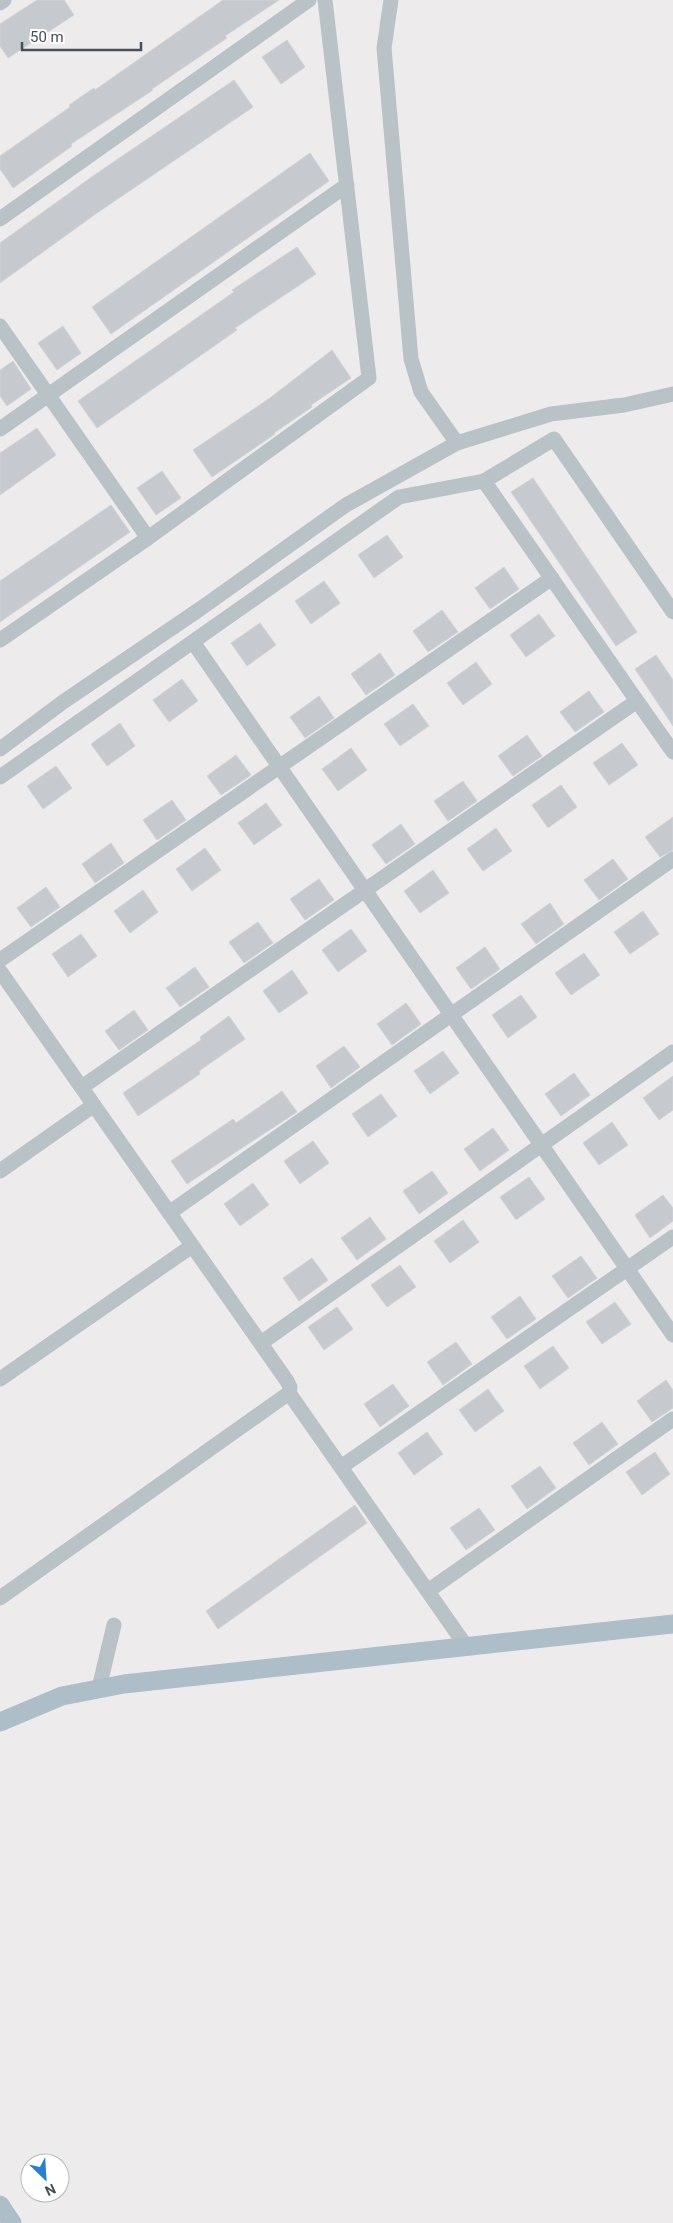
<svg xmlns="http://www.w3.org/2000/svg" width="673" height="2223" font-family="Roboto,sans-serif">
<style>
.building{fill:#c6c9cd;stroke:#d0d3d7}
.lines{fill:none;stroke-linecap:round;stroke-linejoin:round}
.minor{stroke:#b8c2c7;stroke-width:15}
.major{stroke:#adbec9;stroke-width:19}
</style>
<rect width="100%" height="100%" fill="#eeebec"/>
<path class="building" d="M37,0H64L74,15L8,58L0,46V24Z
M223,0H279L225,36L227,38L152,89L153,90L71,144L72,146L13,188L0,169V156L70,107L69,105L94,88L95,90Z
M287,40L305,67L281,84L262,57Z
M234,80L253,107L97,213L0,283V243L93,176Z
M310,153L329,181L111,334L92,307Z
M297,247L316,274L235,328L237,330L97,428L78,401L234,292L232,290Z
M63,326L81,353L57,370L38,343Z
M332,350L351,378L311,405L312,407L274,433L275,434L212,477L193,450L270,398Z
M13,361L31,389L7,406L0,396V370Z
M37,428L56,455L0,495V453Z
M162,471L181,498L156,515L137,488Z
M533,478L637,632L616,646L511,492Z
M111,505L130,532L0,622V581Z
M387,535L403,557L374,578L358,555Z
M504,567L519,589L490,609L475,588Z
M324,581L340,603L311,624L295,601Z
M442,610L458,632L428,652L413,631Z
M539,614L555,636L526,657L510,635Z
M260,623L276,645L247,666L231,643Z
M380,653L395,675L366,695L351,674Z
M656,655L673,680V726L635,669Z
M476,662L492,684L463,705L447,683Z
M182,679L198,701L169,722L153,700Z
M589,691L604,712L575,732L560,712Z
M319,696L334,718L305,738L290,717Z
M413,704L429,726L400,746L384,724Z
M120,723L135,746L107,766L91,744Z
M527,735L542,756L513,776L498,756Z
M622,743L638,765L609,785L593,763Z
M351,748L367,770L338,791L322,769Z
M236,755L251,775L221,795L207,776Z
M56,766L72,788L43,809L27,786Z
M463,781L477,801L448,821L434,801Z
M561,785L577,807L548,828L532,805Z
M172,800L186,820L157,840L143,820Z
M266,803L282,825L254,845L238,823Z
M673,817V850L660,857L645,837Z
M401,824L415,844L386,864L372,845Z
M496,828L512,851L483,871L467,849Z
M111,843L124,863L95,883L82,864Z
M205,848L221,870L192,891L176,869Z
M613,859L628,879L599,900L584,880Z
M433,870L449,893L420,913L404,891Z
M319,879L334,900L305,920L290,899Z
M46,887L60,907L31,927L17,908Z
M143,890L158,912L130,933L114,911Z
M550,903L564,924L536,944L521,924Z
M643,911L659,934L630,954L614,932Z
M258,922L273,943L244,963L229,942Z
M351,929L367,951L338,972L322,950Z
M81,934L97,956L68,977L52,954Z
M485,947L500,969L471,989L456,968Z
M584,953L600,975L571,995L555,973Z
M195,967L209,987L180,1007L166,988Z
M292,970L308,993L279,1013L263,991Z
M521,995L537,1017L508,1038L492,1015Z
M406,1003L421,1024L392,1045L377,1024Z
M134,1010L148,1030L119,1050L105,1031Z
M229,1016L245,1039L199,1071L200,1074L138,1116L123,1093L201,1040L200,1037Z
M344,1046L360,1067L331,1088L316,1066Z
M443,1051L459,1073L430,1094L414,1071Z
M574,1073L590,1095L561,1116L545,1094Z
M673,1076V1110L659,1120L643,1098Z
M282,1091L297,1112L187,1184L171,1161L233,1119L236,1123Z
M381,1094L397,1116L368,1137L352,1114Z
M612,1122L628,1145L599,1165L583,1143Z
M493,1128L509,1150L480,1171L464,1149Z
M313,1141L329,1163L300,1184L284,1161Z
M432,1171L448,1193L419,1214L403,1191Z
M529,1177L545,1199L516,1220L500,1197Z
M253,1183L269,1205L240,1226L224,1204Z
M663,1195L673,1208V1221L650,1238L635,1215Z
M370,1217L386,1239L357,1260L341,1238Z
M463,1220L479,1242L450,1263L434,1241Z
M581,1256L597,1278L568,1298L552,1276Z
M312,1258L328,1280L299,1301L283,1278Z
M400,1265L416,1287L387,1307L371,1285Z
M520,1296L536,1319L507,1339L491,1317Z
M615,1302L631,1324L602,1344L586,1322Z
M337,1307L353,1329L324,1350L308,1327Z
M456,1342L472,1364L443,1385L427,1362Z
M553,1346L569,1368L540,1389L524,1366Z
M666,1380L673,1390V1408L652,1422L637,1401Z
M393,1384L409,1406L380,1427L364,1404Z
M488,1389L504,1411L475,1432L459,1410Z
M602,1422L618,1444L589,1465L573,1443Z
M427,1432L443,1454L414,1475L398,1453Z
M655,1452L670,1474L642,1495L626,1472Z
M540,1466L556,1488L527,1509L511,1486Z
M355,1505L367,1523L218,1629L206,1611Z
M479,1508L495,1530L466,1550L450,1528Z"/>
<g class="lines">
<path class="minor" d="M391,0L384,48L411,359L421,392L457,443
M0,3L4,0
M0,219L309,0
M0,326L148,538
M0,429L347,185
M0,640L148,538L369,378L325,0
M193,642L673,1335
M637,701L484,481L554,439L673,612
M0,749L63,702L200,609L346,505L457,443L551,414L624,405L673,394
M0,777L399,497L484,481
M0,960L552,578
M0,971L287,1381L290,1387L289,1393L466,1646
M82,1087L637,701L673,752
M0,1171L94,1105
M169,1213L673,859
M261,1343L673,1052
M0,1379L192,1246
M341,1467L673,1237
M428,1591L673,1419
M0,1598L289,1393
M99,1688L114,1625"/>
<path class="major" d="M0,1722L62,1696L124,1684L673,1624
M0,2205L12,2223"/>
</g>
<g transform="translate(45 2178) rotate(155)"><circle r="24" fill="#ffffff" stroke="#b5b9bc"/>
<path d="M0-4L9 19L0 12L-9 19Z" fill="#2781cd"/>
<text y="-8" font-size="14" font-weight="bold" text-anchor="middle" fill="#465157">N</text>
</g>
<path d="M22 42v8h119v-8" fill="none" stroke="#465157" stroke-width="2.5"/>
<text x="30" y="42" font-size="15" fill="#465157" stroke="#ffffff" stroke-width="4" paint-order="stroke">50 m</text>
</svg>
